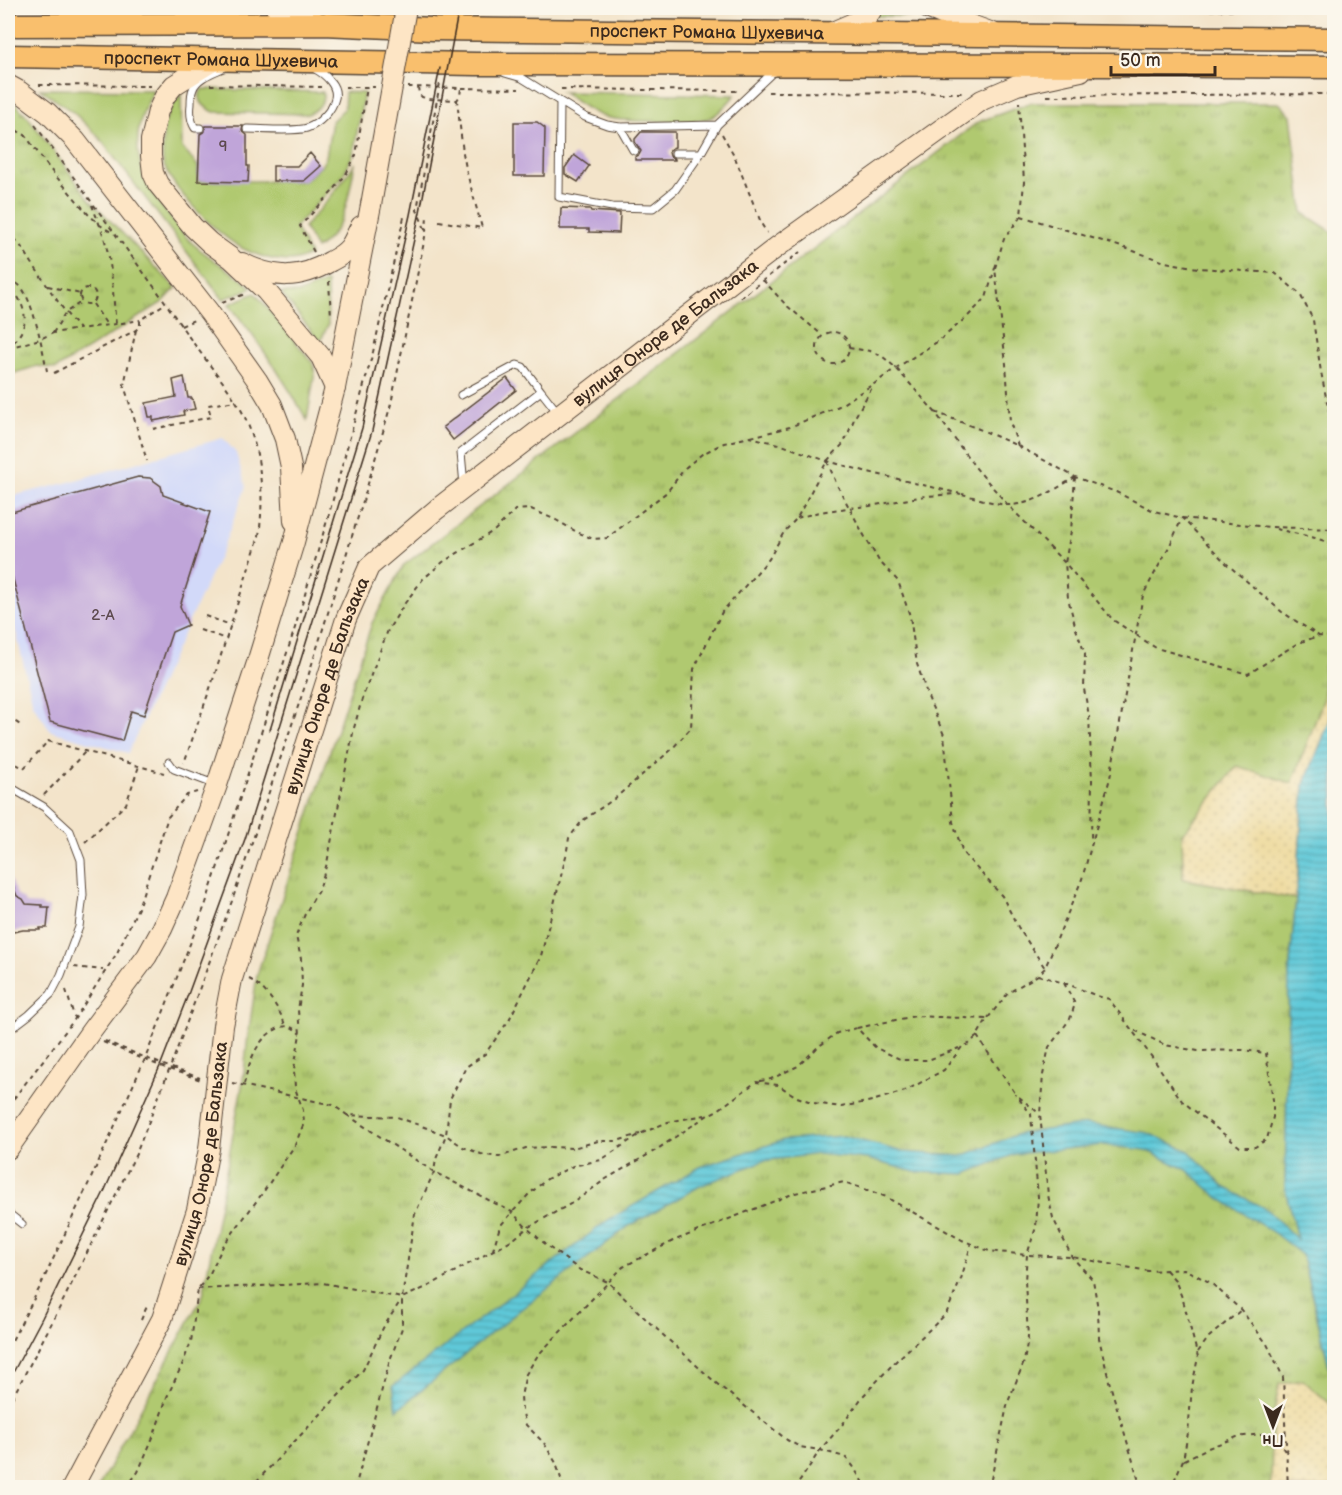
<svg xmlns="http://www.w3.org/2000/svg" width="1342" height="1495" font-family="'Balsamiq Sans',sans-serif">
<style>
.built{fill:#d2d9f9}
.green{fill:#b0c96f;stroke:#767a46;stroke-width:1.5}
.sand{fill:url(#sand-dots);stroke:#94825e;stroke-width:1.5}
.park{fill:url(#park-tufts);stroke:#767a46;stroke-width:1.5}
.water{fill:url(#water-rules);stroke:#4d7a7c;stroke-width:1.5}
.building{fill:#c0a5d9}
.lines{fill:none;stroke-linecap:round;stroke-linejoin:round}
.lane-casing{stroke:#574638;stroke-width:9}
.secondary-casing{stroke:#574638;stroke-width:22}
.primary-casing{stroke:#574638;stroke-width:25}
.path{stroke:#574638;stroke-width:2;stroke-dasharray:4.5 4.5;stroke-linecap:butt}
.lane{stroke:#fff;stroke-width:7}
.secondary{stroke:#fde5c5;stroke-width:20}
.primary{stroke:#f9bf6d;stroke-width:22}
.tram{stroke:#3b2a1e;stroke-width:1.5}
.secondary-bridge-casing{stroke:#574638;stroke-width:22;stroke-linecap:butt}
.secondary-bridge{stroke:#fde5c5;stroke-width:20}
.labels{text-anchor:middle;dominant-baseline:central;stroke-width:4.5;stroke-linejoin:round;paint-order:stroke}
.number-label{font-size:15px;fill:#5c494d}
.street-label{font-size:18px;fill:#3b2a1e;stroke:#fbf7ec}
</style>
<defs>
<pattern id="sand-dots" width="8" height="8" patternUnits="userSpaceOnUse" patternTransform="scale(1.5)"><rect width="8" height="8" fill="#eeda9e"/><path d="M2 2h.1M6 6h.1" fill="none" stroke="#cdbb88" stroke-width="1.8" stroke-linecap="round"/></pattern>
<pattern id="park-tufts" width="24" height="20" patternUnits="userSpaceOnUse" patternTransform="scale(1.5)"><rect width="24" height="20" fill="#b0c96f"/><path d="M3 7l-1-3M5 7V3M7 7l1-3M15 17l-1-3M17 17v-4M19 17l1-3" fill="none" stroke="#90a35b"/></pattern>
<pattern id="water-rules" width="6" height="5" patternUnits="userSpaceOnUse" patternTransform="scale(1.5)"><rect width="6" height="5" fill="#5fc9d9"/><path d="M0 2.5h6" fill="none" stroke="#50a3af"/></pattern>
</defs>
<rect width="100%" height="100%" fill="#fbf7ec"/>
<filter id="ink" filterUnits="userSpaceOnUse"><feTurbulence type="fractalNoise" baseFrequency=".0167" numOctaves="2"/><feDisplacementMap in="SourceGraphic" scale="12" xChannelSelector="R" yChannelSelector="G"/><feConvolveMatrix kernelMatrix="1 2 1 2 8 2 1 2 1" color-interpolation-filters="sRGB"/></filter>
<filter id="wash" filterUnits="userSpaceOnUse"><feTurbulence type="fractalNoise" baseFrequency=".008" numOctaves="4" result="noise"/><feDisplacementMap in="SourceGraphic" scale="24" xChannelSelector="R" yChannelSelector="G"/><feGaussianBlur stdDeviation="1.35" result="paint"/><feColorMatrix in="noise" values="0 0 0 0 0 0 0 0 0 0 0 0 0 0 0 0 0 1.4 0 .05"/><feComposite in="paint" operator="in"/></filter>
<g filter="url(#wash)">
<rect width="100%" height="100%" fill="#f3e4ca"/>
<path class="built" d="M223,438L236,453L246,487L222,550L128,753L51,731L33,704L8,599V497L58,485Z"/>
<path class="green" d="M917,9L931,16H872L876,10Z
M40,89L154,90C148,102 141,114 139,128C132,164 152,197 175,223C180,229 184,235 190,241C209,259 232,271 252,288L223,299L97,135L74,113Z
M202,89L323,92C324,104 318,109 308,114L214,112C204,107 195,100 202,89Z
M345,92L364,93L353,155L342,177L295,227L310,255C306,256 302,259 297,260C282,263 262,257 248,251C222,240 171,189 163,162C162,157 163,150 163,144C163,121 167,112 181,94L182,148L198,166V181H304L321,166L326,157L332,121L344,109Z
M562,92L735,95C728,103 721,112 712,117C699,124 616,122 602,116C588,111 575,100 562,92Z
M355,163C348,196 347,229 316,249L304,227C323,206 340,187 355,163Z
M327,282L328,325L320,342L281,293H300Z
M255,293L312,362L315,371L307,420C284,379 258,341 229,304Z"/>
<path class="sand" d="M1334,661V710L1304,785L1296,899L1183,879L1182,834L1237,766L1324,698V665Z
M1303,1380L1334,1407V1487L1271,1488L1272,1423L1279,1384Z"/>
<path class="park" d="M8,96L28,117L90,200L176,288L163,302L56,369L37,366L8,375Z
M1030,103H1279L1291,115L1303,213L1334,233V661L1324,665V698L1292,783L1237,766L1182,834L1183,879L1296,899L1289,974L1285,1188L1334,1386V1407L1303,1380L1279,1384L1272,1423L1271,1487L98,1488L203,1295L243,1081L247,1044L257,975L372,623L404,565L978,122Z"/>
<path class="water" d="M1334,710V1386L1302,1255L1274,1233L1219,1198L1187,1170L1146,1150L1104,1145L1015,1154L965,1174L915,1172L867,1159L818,1154L763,1161L700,1186L629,1226L515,1314L397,1410L393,1386L608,1220L700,1167L784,1140L844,1136L903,1152L962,1156L1018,1134L1087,1124L1148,1133L1189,1151L1224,1187L1266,1209L1297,1239L1285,1188L1289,974L1296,899L1304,785Z"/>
<g id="blocks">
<path class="building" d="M514,122H537L545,128L544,176H514Z
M205,126H243L242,131L247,135V166H249L248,182L198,181L200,134L205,131Z
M641,132H675V147L672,148L669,152L670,156L675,159V160H635V157L639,155L641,151L635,142V139Z
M310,153L321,166L304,181H273V166H297Z
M574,155L589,166L578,182L565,174V168Z
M561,208L590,209L591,211L620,213L619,233L589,232V229H560Z
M184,377L188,398H192L195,409L183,411L184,415L153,421V417H149L146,403L176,397L173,380Z
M507,378L516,390L453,440L443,427Z
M138,477L150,478L161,486L163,495L210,512L180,606L188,625L172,632L144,715L131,711L122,741L50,722L8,560V513Z
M8,874L17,896L23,899L26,904L42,905V907H49L47,928H40V930H23L8,933Z"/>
</g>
</g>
<g filter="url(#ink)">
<use href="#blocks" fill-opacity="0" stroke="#574638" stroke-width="1.5"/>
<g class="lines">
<g class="lane-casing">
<path id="lane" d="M505,73L522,78L585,117L607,125L620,127L717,125
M560,102L559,197L612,207L653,208L675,190L701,153L717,125L772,73L775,72
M620,127L633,150L635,151
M200,128H195C190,120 190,112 191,104C191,99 191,93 193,89C197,77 215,72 225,67
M247,129C261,129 296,132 307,128C319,124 332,111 335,98C338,86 325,74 315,69
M675,153H701
M461,395L517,365L523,367L541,391
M464,485L461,453L541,391L559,414
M169,762L174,769L214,784
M8,787L15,790L44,807L70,831L81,860L83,895L79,927L61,975L51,994L29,1015L8,1031
M8,1213L22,1224"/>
</g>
<g class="secondary-casing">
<g id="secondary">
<path d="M276,8L316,21"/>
<path d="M927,8L949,17L993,33"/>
<path d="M74,24L113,8"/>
<path d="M830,33L867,17L873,8"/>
<path d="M213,61L174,85L165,96L158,111L151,140V156L153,173L158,184L193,227L210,243L231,258L266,291L321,357L335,388"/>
<path d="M8,85L19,91L48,113L75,140L209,312L257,380L272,405L285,439L291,467L294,521"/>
<path d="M242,263C274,279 299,280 331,261C337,258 345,253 350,247C354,241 357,233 361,226"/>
<path d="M8,1149L91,1031L147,956L162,929L176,898L217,785L257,663L294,542L335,388L371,205"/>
<path id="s1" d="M72,1488L162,1319L197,1210L209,1149L223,1026L232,979L346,619L369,567L437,509L777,247L982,100L1017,85L1081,71"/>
</g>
</g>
<g class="primary-casing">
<g id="primary">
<path id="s2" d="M8,25L324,24L433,29L1334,39"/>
<path id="s3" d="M8,56L476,64L1106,65L1334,67"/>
</g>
</g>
<path class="path" d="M1066,8L1334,12
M39,85L150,86
M210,85L321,87
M345,87H375
M408,87L519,89
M418,87L419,94L422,97L429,99L457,100L460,96L461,88
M561,89L738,91
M768,92L963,93
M1047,96L1334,94
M35,125L166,303C179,324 194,344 209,364C223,382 238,401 247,422C262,458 264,497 259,536L215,674L184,763
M8,126L25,135L49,168L88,214L100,225L114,234
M722,134L734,155L762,225L767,233
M92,205C97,219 104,234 107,249C113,273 113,300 116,324
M1021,216L1125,248L1165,262L1198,268L1275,273L1300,294L1313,320L1321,372L1332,427L1334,432
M439,221L482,228L467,173L463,153L457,100
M425,229L417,210L440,83
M8,233C18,240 25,252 32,263C47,285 61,308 79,329L116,324L140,320
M314,252L300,226L333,191L346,174L356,155L367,87
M763,280L786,305L822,335
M329,281L331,317
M8,282C26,306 34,326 8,347
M8,283C13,281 16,282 20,286C33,299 43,351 47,371
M48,286L80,294
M80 296a8 8 0 1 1 16 0a8 8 0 1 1-16 0Z
M740,298L800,252
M222,303L245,294
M93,304L107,325
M181,326L194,320
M136,330L124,385L147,461
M817 348a16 16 0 1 1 32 0a16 16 0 1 1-32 0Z
M53,333L65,313L81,302
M8,348L40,339L53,333L79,329
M849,348L870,351L882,356L896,368L935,412L975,467L1008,505L1065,563L1113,620L1156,648L1248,674L1298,643L1319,636L1334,637
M54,373L136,330L140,325V320L166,303
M935,412L984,431L1018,446L1075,477L1116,492L1154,511L1182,518L1269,527L1334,529
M153,429L211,417L208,405L236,401
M751,437L790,427L839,406L872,385
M1018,446L1010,422L1006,364L995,268L1004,239L1021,216L1024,182L1019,102
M827,461L837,485L865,537L879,561L898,581L910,616L917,664L928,697L944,735L953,822L963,853L1002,896L1018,927L1045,968
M1075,477L1071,531L1065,563L1068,598L1076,629L1085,654L1084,689L1089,716L1092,780L1091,842
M962,494C974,497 998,505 1009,505C1033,505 1056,489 1075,477
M797,518L819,512L848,508L870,506L925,496L957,494
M1276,529L1315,538L1334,544
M205,616L231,625
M200,630L226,639
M8,717L22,726
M8,760L24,768L48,741L164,773
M44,795L86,751
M85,842L126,804L139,766
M74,967L103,970
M1038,975C1048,978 1057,981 1067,984C1081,989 1094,996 1109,999L1154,1060L1182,1101L1240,1147H1255L1267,1139L1273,1117V1100L1266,1053L1243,1050L1198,1051L1165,1045L1130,1028
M249,979C265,987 280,1009 285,1025
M1064,983L1075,1004L1070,1019L1049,1047L1043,1075L1040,1114L1048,1195L1053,1218L1072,1257L1093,1280L1098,1309L1099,1338L1109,1381L1141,1488
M66,990L74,1016L76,1018
M857,1028L915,1016L987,1019
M977,1036L1015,1093
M105,1041L161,1064L200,1078
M103,1042L160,1066L201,1080
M760,1081L771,1079L798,1066L818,1047L837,1033L857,1028L876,1048L902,1060H928L959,1048
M232,1083L333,1105L347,1115L397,1117L446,1135L463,1147L481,1154L499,1157L526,1148L550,1147L573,1148L598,1141H617L640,1134
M244,1084C249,1062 257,1037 279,1028C288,1024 293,1027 300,1034
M1019,1097L1040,1114
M8,1106L74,1020L117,953L138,908L168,817L187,795L197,792
M347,1115L434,1172L512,1212L527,1228L550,1248L580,1270L608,1282L650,1323L716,1383L787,1440L800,1447L820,1450L845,1457L853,1466L866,1488
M493,1250L500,1226L528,1195L547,1179L573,1166L601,1160L640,1134L668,1122L705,1115
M1166,1270L1175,1280L1183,1300L1198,1357L1192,1387L1188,1433L1183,1460L1171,1488
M198,1289L323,1283L402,1298L429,1286L515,1238L527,1228L574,1202L606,1179L656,1150L708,1115L718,1110L756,1082L778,1085L797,1097L814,1103L841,1107L872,1101L905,1091L944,1070L962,1047L969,1044L977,1036L987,1019L1008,993L1038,975L1045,968L1082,879L1110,778L1143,595L1170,545L1182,518L1227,564L1282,612L1319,636
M141,1320L148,1304
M8,1348L40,1287L92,1176L145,1059L206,903L294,631L329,514L373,352L404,217
M1198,1352L1209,1337L1241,1310
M8,1406L57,1313L136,1154L170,1068L232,901L306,683L363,501L391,404L426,232L427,215
M1184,1460L1208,1448L1237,1437L1261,1434L1279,1442L1286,1453
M126,1488L138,1472L154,1435L167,1397L182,1365L191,1342L198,1289L210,1273L223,1246L264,1191L295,1145L304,1123L303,1110L295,1088L294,1069L300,1034L298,1010L302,985L301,959L296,936L305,914L320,887L327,863L354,728L362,699L388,630L405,603L423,579L443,562L495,530L515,510L531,509L556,520L577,532L593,539L607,538L667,492L685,468L702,454L724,443L750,437L779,444L827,461L868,472L961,494
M250,1488L363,1370L383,1328L401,1300
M355,1488L390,1360L402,1328V1298L415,1214L434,1172L436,1159L446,1135L450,1099L466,1067L485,1054L509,1020L541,956L566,856L569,838L582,821L614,799L671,750L691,728L694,669L722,612L769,559L784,532L797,518L827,461L844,443L855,417L874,384L896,368L940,340L967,317L986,298L995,268
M564,1488L556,1463L544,1443L526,1425L522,1410L521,1396L526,1374L538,1355L623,1267L673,1241L795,1193L844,1182L884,1196L962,1240L989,1251L1027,1255L1072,1257L1148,1271L1184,1269L1211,1283L1241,1310L1267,1344L1283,1377L1288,1488
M792,1488L800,1481L820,1450L842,1425L863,1396L894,1363L946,1314L961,1279L971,1245
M989,1488L1008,1402L1024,1362L1028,1338L1025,1280L1027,1255L1036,1227L1038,1197L1031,1114L1015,1094"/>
<use href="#lane" class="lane"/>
<use href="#secondary" class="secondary"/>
<use href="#primary" class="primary"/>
<path class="tram" d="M270,730L362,428L410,215L440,68
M8,1382L42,1318L104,1192L161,1064L186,1000L245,839L372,431L420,212L459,8"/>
<g class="secondary-bridge-casing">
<path id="secondary-bridge" d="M371,205L406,8"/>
</g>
<use href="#secondary-bridge" class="secondary-bridge"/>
</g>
</g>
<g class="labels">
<g class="number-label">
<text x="223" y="146">9</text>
<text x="103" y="615">2-А</text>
</g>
<g class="street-label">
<text stroke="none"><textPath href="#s2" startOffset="699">проспект Романа Шухевича</textPath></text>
<text stroke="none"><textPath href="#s3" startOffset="213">проспект Романа Шухевича</textPath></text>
<text stroke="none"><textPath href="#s1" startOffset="1352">вулиця Оноре де Бальзака</textPath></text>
<text stroke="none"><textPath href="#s1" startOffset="848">вулиця Оноре де Бальзака</textPath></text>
<text stroke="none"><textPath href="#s1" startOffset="362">вулиця Оноре де Бальзака</textPath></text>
</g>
</g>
<rect width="1342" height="1495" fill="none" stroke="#fbf7ec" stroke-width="30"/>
<g transform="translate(1273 1426) rotate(180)" stroke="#fbf7ec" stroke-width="4.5" paint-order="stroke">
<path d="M0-4.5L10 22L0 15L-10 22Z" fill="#3b2a1e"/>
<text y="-9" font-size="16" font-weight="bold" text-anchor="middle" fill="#3b2a1e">Пн</text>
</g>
<path d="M1111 66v9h104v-9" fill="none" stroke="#3b2a1e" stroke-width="3"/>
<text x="1120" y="66" font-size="18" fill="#3b2a1e" stroke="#fbf7ec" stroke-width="4.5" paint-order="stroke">50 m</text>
</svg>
